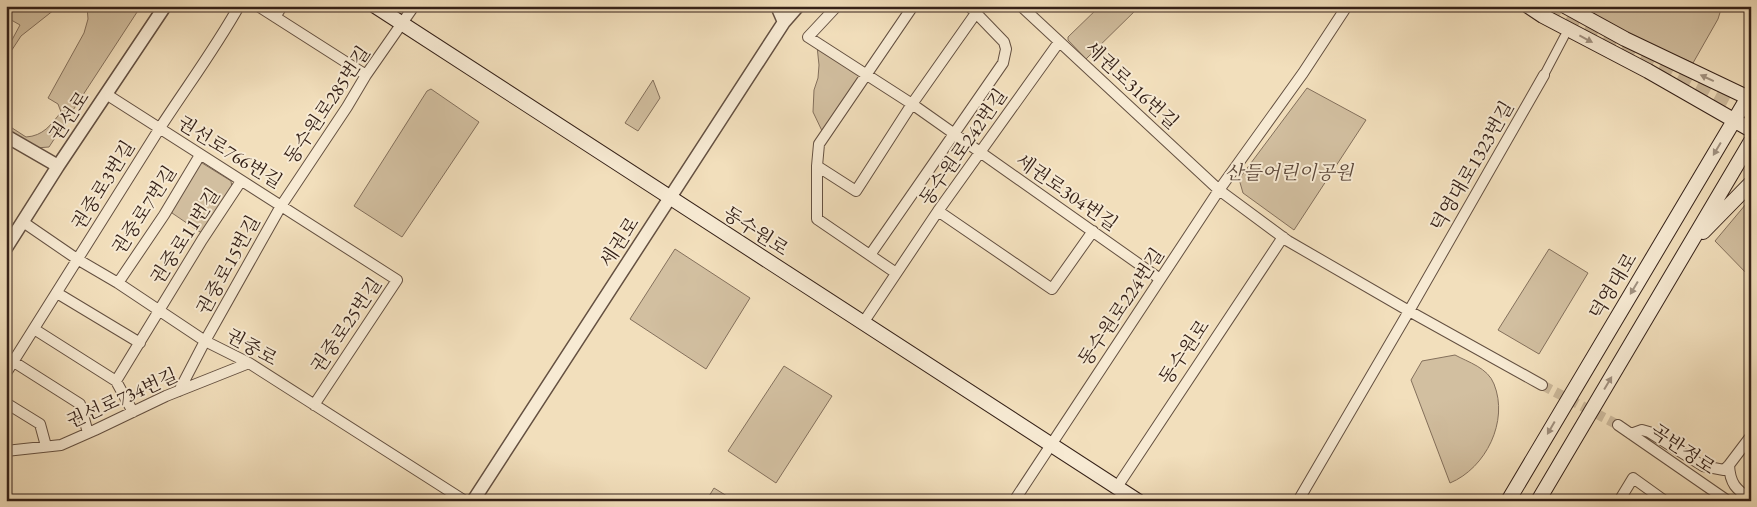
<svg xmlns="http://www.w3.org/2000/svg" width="1757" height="507" font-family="'EB Garamond','Noto Serif KR',serif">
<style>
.green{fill:#d2bfa0;stroke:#84705c}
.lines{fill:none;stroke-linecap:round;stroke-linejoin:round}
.minor-tunnel{stroke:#ccb99b;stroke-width:10;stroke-dasharray:10 5;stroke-linecap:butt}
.secondary-tunnel{stroke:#ccb99b;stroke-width:14;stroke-dasharray:14 7;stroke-linecap:butt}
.pedestrian-casing{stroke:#645041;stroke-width:10}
.minor-casing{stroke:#645041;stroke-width:12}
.tertiary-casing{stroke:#645041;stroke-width:15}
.secondary-casing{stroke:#352118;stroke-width:16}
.pedestrian{stroke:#f7ead3;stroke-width:8}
.minor{stroke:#f7ead3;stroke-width:10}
.tertiary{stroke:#f7ead3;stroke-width:12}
.secondary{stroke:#f7ead3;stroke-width:14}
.oneway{fill:#a0907f}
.labels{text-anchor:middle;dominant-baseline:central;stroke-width:4;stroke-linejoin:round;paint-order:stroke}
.street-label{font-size:19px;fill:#352118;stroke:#f7ead3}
.park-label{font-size:19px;font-style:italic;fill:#5c483a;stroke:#f7ead3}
</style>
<rect width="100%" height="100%" fill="#f2dfbc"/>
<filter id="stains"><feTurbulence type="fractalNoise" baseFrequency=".004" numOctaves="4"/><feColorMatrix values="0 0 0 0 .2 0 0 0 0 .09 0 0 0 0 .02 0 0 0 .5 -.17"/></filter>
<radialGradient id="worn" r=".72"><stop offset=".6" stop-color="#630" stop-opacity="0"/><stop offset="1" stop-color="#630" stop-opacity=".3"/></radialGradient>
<path class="green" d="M6,6H59L21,36L6,59V51L20,25L6,17Z
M87,6H141L49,147L36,148L6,130V124L26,137C43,136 51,125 61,112L58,104L48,98L84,33L88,19Z
M1100,6H1140L1086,59L1068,40V37Z
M1581,6H1722L1718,19L1693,63L1627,34Z
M817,46L864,77L824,135L813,112L814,90L818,78L819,65Z
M653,80L660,98L638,131L625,123Z
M1307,88L1366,120L1294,230L1243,193L1239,179Z
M431,89L479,122L402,237L354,206L427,91Z
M202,163L231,181L232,188L204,231L200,232L172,213L171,207L197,164Z
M1751,198V278L1715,241Z
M675,249L750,298L706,369L630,319Z
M1549,249L1588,273L1539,354L1498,330Z
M1455,355C1468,362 1488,368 1494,384C1509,421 1486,468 1450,483L1411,380L1422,361Z
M784,366L832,396L776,483L728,451Z
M714,488L735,501H706Z"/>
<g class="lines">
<path class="minor-tunnel" d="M1542,385L1618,425"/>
<path class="secondary-tunnel" d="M1549,6L1751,114"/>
<g class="pedestrian-casing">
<path id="pedestrian" d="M1544,75L1564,37"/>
</g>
<g class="minor-casing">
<path id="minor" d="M258,6L366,75
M837,6L808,37L912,104L1160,279
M1021,6L1219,190L1288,241L1409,311L1542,385
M275,17L282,6
M106,94L397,280L314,405
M817,166L856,191L912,104L976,13L969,6
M938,211L1052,289L1093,231
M23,222L77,259L118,283L205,341L249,363L465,501
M870,255L1003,63L1006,49L1004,42L976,13
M896,273L817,219V166L819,144L913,6
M118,283L164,215L200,155
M57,293L140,343
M863,323L938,211L1059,42
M34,329L116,381
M6,357L80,404L88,433
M6,373C57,293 107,211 158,131C185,89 215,49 239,6
M179,391L205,341L281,206L347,107L366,75L414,6
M6,403L40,424L46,446
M133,412L116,381L202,240L241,181
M1618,425L1728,501
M1631,434L1642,430L1649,432L1703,466L1724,470L1729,465L1751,436
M6,451L61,445L95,430L166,396L249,363
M1729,465C1730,484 1736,489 1751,500
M1117,487L1283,237
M1014,501L1219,190L1303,73L1347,6
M1298,501L1409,311L1544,75
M1619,501L1633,478L1665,501"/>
</g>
<g class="tertiary-casing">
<path id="tertiary" d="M777,6L784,22
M6,136L58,166
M6,248L58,166L165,6
M473,501L784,22L798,6"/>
</g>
<g class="secondary-casing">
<path id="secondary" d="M375,6L1138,501
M1528,6L1543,16L1648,71L1751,130
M1565,6L1625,39L1751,99
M1703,232L1751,183
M1508,501L1751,92
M1538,501L1751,141"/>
</g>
<use href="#pedestrian" class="pedestrian"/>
<use href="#minor" class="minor"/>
<use href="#tertiary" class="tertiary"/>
<use href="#secondary" class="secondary"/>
</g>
<defs><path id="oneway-solid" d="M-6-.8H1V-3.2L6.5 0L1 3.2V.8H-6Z" transform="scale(1.25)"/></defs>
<g class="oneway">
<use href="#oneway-solid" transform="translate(1586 39) rotate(28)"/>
<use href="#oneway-solid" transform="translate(1707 78) rotate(-155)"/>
<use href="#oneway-solid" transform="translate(1717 149) rotate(121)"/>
<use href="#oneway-solid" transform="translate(1634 288) rotate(121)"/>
<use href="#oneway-solid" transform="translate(1608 383) rotate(-59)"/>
<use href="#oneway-solid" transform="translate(1551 428) rotate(120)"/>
</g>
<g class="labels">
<g class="street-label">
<text transform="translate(1132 85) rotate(43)">세권로316번길</text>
<text transform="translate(327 105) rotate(-56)">동수원로285번길</text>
<text transform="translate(69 116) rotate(-56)">권선로</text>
<text transform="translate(963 147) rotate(-55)">동수원로242번길</text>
<text transform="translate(230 152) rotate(32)">권선로766번길</text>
<text transform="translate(1472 166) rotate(-60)">덕영대로1323번길</text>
<text transform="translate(103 185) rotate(-58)">권중로3번길</text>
<text transform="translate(1067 192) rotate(35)">세권로304번길</text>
<text transform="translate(144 210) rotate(-57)">권중로7번길</text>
<text transform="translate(756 231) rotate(33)">동수원로</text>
<text transform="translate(185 236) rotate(-57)">권중로11번길</text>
<text transform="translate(619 242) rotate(-57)">세권로</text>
<text transform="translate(228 265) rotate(-61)">권중로15번길</text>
<text transform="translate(1613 286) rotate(-59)">덕영대로</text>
<text transform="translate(1121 307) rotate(-56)">동수원로224번길</text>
<text transform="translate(346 325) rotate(-56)">권중로25번길</text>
<text transform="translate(252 347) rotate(29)">권중로</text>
<text transform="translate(1184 352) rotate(-56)">동수원로</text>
<text transform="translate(122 398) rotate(-24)">권선로734번길</text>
<text transform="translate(1683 449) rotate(34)">곡반정로</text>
</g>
<g class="park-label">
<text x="1289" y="172">산들어린이공원</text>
</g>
</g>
<rect width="1757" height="507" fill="none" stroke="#f2dfbc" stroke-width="25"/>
<rect x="8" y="8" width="1742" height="492" fill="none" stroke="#352118" stroke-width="2.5"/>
<rect x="12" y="12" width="1732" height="482" fill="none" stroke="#352118"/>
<rect width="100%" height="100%" filter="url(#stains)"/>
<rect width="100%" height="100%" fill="url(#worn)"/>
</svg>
